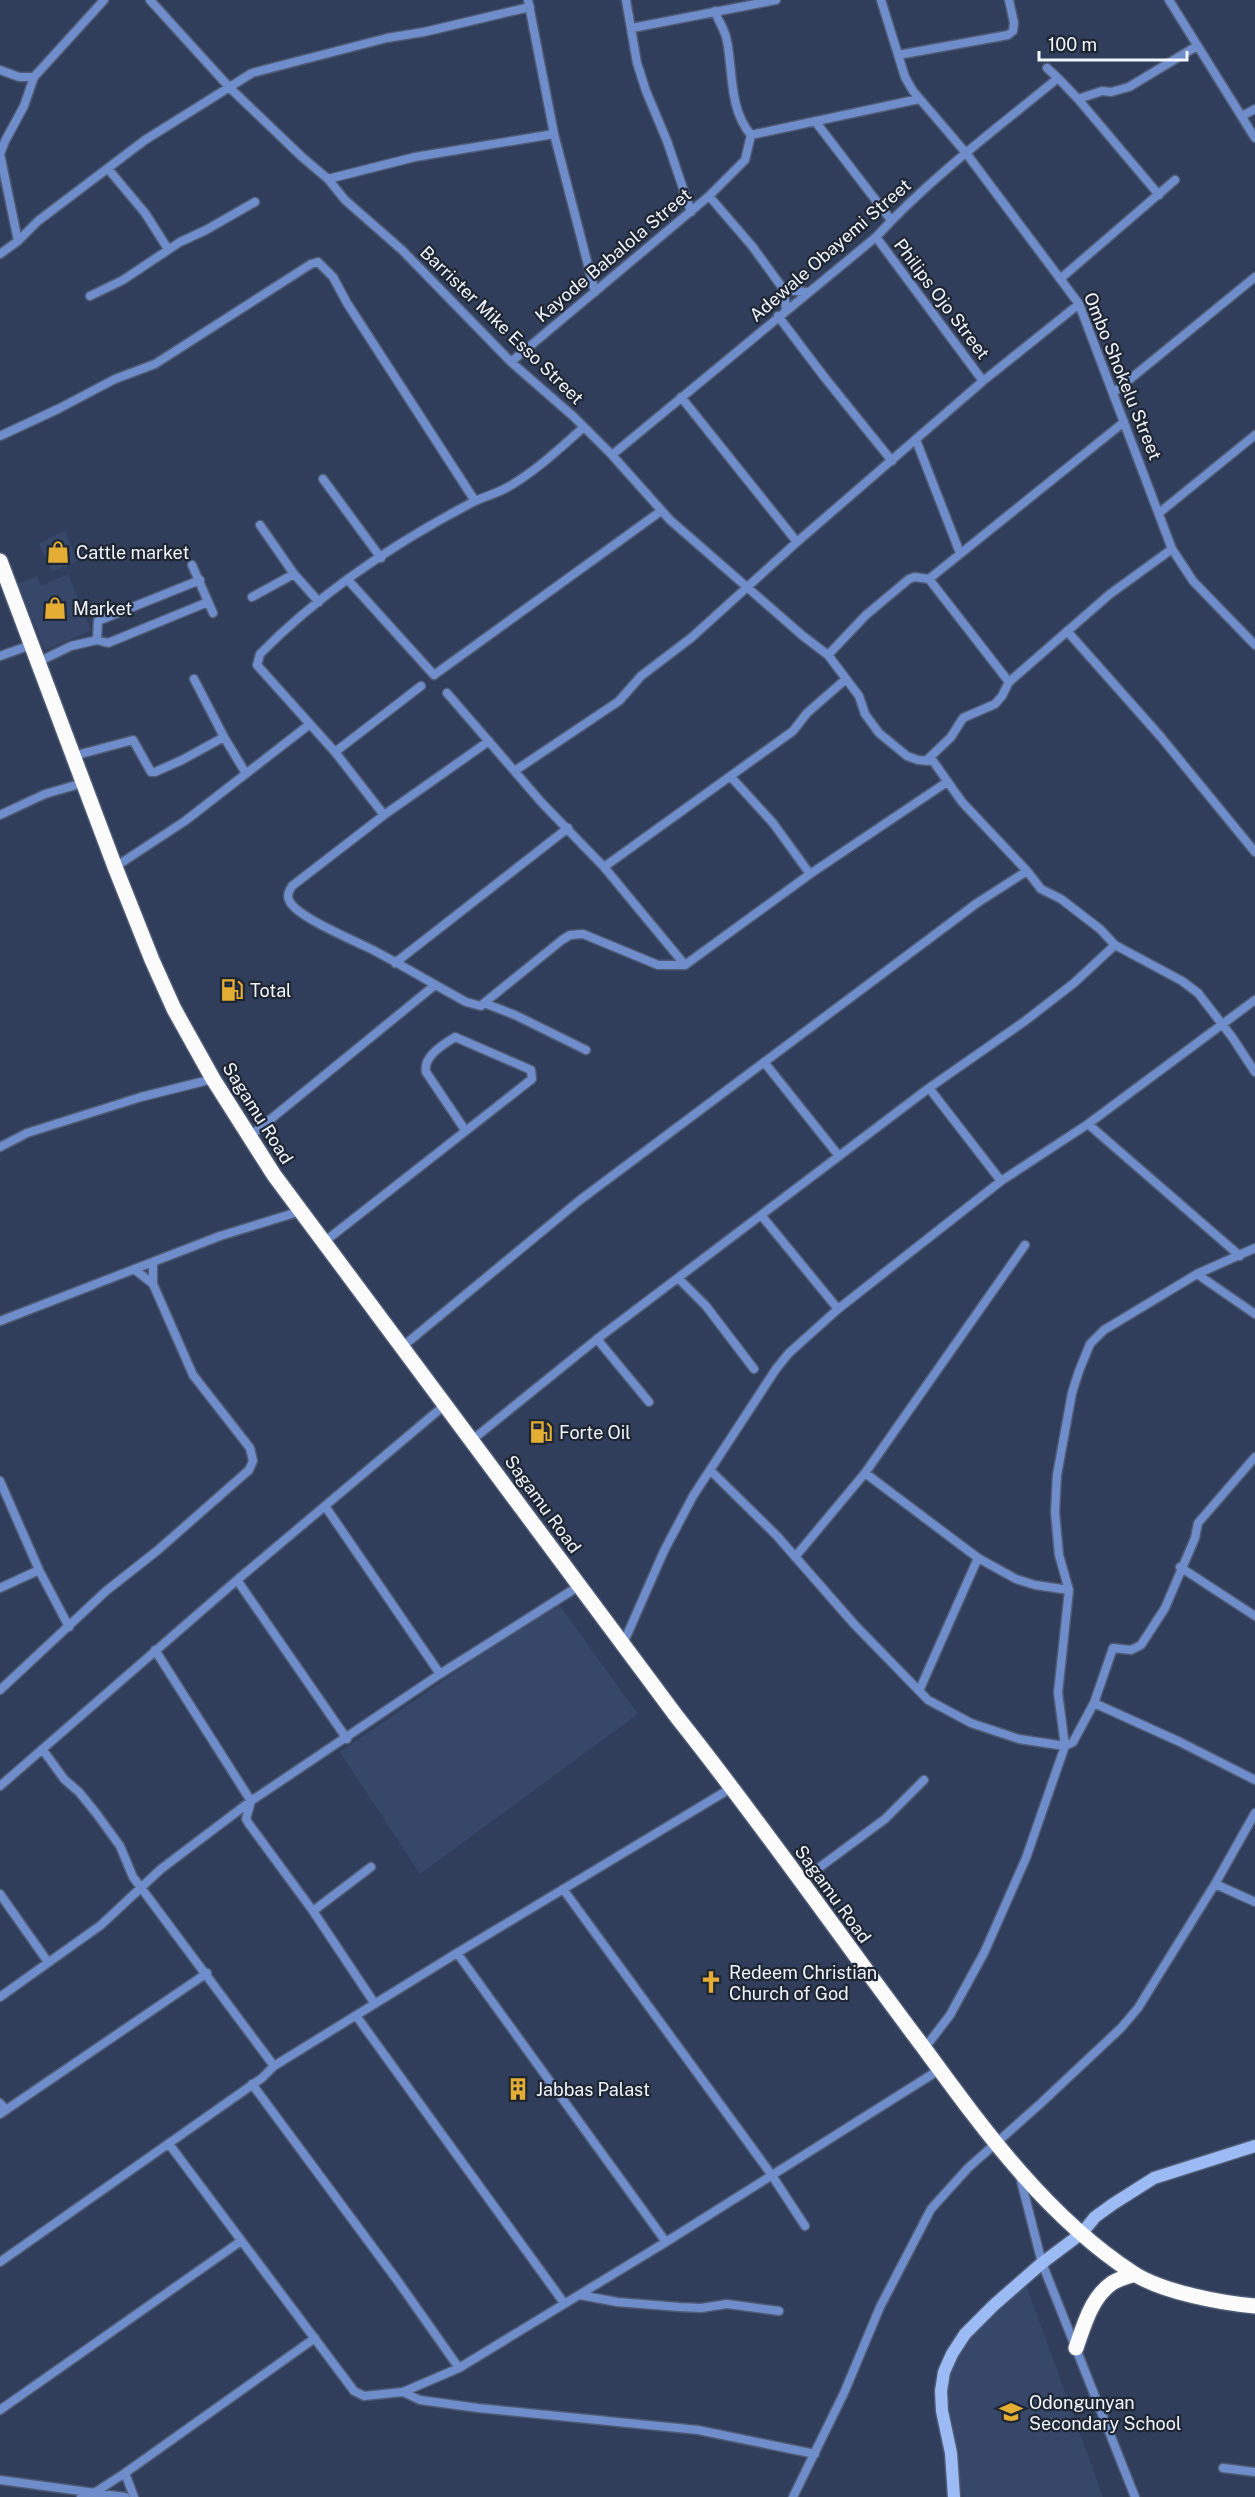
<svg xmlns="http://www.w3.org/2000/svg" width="1255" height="2497" font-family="'Public Sans',sans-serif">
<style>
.built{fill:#36476a}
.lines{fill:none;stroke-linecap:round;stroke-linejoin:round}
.street-casing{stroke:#4f5b75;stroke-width:11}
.secondary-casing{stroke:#4f5b75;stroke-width:15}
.highway-casing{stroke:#4f5b75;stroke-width:18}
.street{stroke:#6e8dca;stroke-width:8}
.secondary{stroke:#9cbaf4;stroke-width:12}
.highway{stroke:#fafbfa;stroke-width:15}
.labels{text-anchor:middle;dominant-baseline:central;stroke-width:4.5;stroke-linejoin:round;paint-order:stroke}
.street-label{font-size:18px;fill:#f1f5fc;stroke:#1f2633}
.poi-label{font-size:18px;fill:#f1f5fc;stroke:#1f2633;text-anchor:start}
</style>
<rect width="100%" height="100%" fill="#303e5b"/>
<path class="built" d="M65,530L77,561L52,572L39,544Z
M68,574L91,630L45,650L18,584L37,576L41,586Z
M557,1602L638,1714L420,1874L340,1752Z
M1024,2279L1103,2497H964L962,2493L946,2384L965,2334Z"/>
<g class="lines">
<g class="street-casing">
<path id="street" d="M150,0L230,88L302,157L328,179L345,200L402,250L511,362L574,417L612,455L670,520L803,636L828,655L859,696L865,714L879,733L907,756L918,760L933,761L962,802L1027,871L1041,889L1061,899L1100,929L1115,945L1182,981L1198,993L1232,1037L1255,1072
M528,0L554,134L595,292
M626,0L637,63L646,91L667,141L691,212
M881,0L905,77L913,91L966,153L1079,304L1172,549L1193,581L1255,645
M1169,0L1255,138
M715,11C718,21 725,29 727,41C733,71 729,110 751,135L919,99
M632,28L776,0
M898,55L1008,35L1013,31L1014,23L1009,0
M0,70L19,77H34
M1058,78L1078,99L1159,195
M1078,99L1102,91L1111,92L1129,87L1197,46
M1242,116L1255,109
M815,121L891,220
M109,170L145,213L168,249
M328,179L415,157L554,134
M709,196L745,160L751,135
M876,237L983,381
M18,241L0,154L5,141L24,106L34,77L104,0
M0,254L18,241L38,221L145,140L252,73L387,38L424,32L530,7
M1060,279L1175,180
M784,290L807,292
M90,296L123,280L180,242L206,230L255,202
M778,316L825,378L892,461
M511,362L709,196L752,246L784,290L786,309
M1113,393L1255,277
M681,397L797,542
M0,436L58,409L115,379L155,364L311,264L318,262L333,277L347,303L475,501
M916,440L960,553
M612,455L876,237C930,178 996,129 1058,78L1047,68
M323,479L381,558
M1159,513L1255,435
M260,525L294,574L319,602
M192,565L213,613
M929,579L1009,682
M348,580L434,675L661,511
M252,597L294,574
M1067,631L1160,736L1255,852
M97,640L98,621L200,580
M828,655L866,615L909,579L915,577L929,579L1124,422
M0,656L31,645
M38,662L71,646L97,640L108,643L208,602
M194,679L224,737L245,772
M447,693L542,803L604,867L685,965
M489,741L384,815L292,886C289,891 286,896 290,902C299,918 355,941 373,950C405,967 435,985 466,1002L481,1006L484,1003L515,1015L586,1050
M335,752L421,686
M73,756L133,740L151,772H155L182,760L224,737
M926,761L951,737L963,718L995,704L1002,696L1009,682L1110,594L1172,549
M516,770L619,701L641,676L691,638L797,542L983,381L1079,304
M731,777L773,823L810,874
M0,815L45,794L83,783
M384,815L335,752L257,665L260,654C320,593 398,541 475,501C486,496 498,493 508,487C536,471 560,448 584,427
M115,867L185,821L310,724
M604,867L793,731L807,713L846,679
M395,963L568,828
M484,1003L562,940L570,935L583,934L658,965H685L810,874L947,782
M764,1062L839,1156
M929,1088L1001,1181
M1088,1124L1240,1256
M250,1136L435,985
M0,1147L27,1133L141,1097L213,1079
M761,1215L838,1309
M324,1242L532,1079L531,1070L455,1037C443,1045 423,1056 426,1072L465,1130
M134,1269L153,1284
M1197,1274L1255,1314
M678,1278L706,1306L754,1369
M0,1321L220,1236L301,1211
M597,1339L649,1402
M402,1347L580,1200L977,903L1027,871
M472,1440L597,1339L929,1088L1025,1021L1074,983L1115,945
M710,1470L777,1536L854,1624L928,1700L971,1723L1019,1739L1065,1746L1073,1742L1094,1703L1113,1648L1131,1650L1141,1645L1165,1608L1195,1538L1198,1523L1255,1457
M865,1473L978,1558L1016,1579L1035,1585L1069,1590
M0,1481L39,1570L69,1627
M325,1506L440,1674
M795,1557L865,1473L1025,1245
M1180,1567L1255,1616
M237,1580L347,1739
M0,1588L39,1570
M623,1644L664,1551L693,1496L776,1369L789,1353L838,1309L1001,1181L1088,1124L1255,1000
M155,1650L251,1801L246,1819L249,1824L313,1911L375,2004
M0,1690L106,1591L158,1550L249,1470L253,1461L250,1448L193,1375L153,1284V1262
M919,1691L978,1558
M1094,1703L1180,1742L1255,1780
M43,1750L64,1779L79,1792L96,1813L120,1846L133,1877L274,2066
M0,1786L237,1580L446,1404
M801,1881L885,1819L924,1780
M1215,1884L1255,1902
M563,1889L771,2174L805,2226
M0,1894L48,1962
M313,1911L371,1867
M457,1953L666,2242
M0,1997L101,1925L161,1869L251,1801L440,1674L579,1586
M357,2017L564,2303
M924,2049L950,2015L984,1953L1026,1858L1065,1746L1058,1693L1069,1590L1059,1555L1055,1512L1057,1475L1072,1393L1079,1371L1090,1344L1104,1330L1197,1274L1255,1248
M252,2084L397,2280L459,2368
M0,2103L6,2110
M0,2114L207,1973
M169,2144L354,2391L364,2396L403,2392L459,2368L666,2242L939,2070
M1019,2173L1042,2263L1135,2497
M0,2262L262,2078L274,2066L457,1953L733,1787
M580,2295L617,2302L679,2307L701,2308L727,2304L779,2311
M403,2392L420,2400L478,2408L698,2430L815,2454
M0,2410L241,2241
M1223,2468L1255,2472
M125,2473L134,2497
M0,2480L125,2497
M81,2497L94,2493L125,2473L315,2338
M793,2497L844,2393L880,2307L931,2209L968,2168L1040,2104L1121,2028L1138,2008L1215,1884L1255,1813"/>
</g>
<g class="secondary-casing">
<path id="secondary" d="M954,2497L951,2453L942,2411L941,2391L944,2372L952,2354L965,2334L994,2305L1042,2263L1082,2233L1095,2217L1113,2204L1154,2178L1255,2146"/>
</g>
<g class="highway-casing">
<path id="highway" d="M0,561L115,867L152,960L174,1009L213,1079L274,1175L677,1717C763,1825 841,1938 924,2048C984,2130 1047,2217 1133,2273C1162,2292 1221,2303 1255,2306
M1076,2348C1084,2325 1091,2298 1112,2283C1118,2279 1127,2277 1134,2274"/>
</g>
<use href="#street" class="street"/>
<use href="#secondary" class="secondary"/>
<use href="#highway" class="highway"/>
</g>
<defs>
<g id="shop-bare" transform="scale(1.8)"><path d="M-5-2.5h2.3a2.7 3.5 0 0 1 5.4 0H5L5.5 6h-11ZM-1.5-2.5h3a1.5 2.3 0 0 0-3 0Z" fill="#e4ae35" stroke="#1f2633" stroke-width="2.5" paint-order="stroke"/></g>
<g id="fuel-bare" transform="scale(1.8)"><path d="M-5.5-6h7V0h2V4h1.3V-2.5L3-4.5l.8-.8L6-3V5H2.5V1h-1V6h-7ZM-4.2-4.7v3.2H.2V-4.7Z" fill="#e4ae35" stroke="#1f2633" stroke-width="2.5" paint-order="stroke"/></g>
<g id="church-bare" transform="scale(1.8)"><path d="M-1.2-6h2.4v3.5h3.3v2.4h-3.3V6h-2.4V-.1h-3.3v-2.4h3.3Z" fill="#e4ae35" stroke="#1f2633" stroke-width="2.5" paint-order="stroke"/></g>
<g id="building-bare" transform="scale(1.8)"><path d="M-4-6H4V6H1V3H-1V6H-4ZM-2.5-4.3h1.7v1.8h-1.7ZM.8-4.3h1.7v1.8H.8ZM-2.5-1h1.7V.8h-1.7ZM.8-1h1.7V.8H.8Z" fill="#e4ae35" stroke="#1f2633" stroke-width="2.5" paint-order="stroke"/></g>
<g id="school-bare" transform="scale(1.8)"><path d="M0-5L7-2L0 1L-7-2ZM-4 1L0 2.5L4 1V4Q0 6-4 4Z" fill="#e4ae35" stroke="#1f2633" stroke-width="2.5" paint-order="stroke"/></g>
</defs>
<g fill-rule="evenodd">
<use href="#shop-bare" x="58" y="552"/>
<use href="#shop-bare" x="55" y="608"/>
<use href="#fuel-bare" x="232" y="990"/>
<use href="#fuel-bare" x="541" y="1432"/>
<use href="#church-bare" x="711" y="1982"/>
<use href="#building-bare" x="518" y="2089"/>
<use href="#school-bare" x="1011" y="2412"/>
</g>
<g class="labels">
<g class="street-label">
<text transform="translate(830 250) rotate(-41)">Adewale Obayemi Street</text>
<text transform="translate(613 255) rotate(-40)">Kayode Babalola Street</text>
<text transform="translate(942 299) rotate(53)">Philips Ojo Street</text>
<text transform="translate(502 325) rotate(44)">Barrister Mike Esso Street</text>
<text transform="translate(1123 376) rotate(68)">Ombo Shokelu Street</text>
<text transform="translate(258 1113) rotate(58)">Sagamu Road</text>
<text transform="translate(543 1504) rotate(54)">Sagamu Road</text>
<text transform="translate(833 1894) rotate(54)">Sagamu Road</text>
</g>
<g class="poi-label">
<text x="76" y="552">Cattle market</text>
<text x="73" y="608">Market</text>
<text x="250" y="990">Total</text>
<text x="559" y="1432">Forte Oil</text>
<text x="729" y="1972">Redeem Christian<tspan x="729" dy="21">Church of God</tspan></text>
<text x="536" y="2089">Jabbas Palast</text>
<text x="1029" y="2402">Odongunyan<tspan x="1029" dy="21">Secondary School</tspan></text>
</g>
</g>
<path d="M1039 51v9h148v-9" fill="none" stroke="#f1f5fc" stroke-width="3"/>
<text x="1048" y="51" font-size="18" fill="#f1f5fc" stroke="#1f2633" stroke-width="4.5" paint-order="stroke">100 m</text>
</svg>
